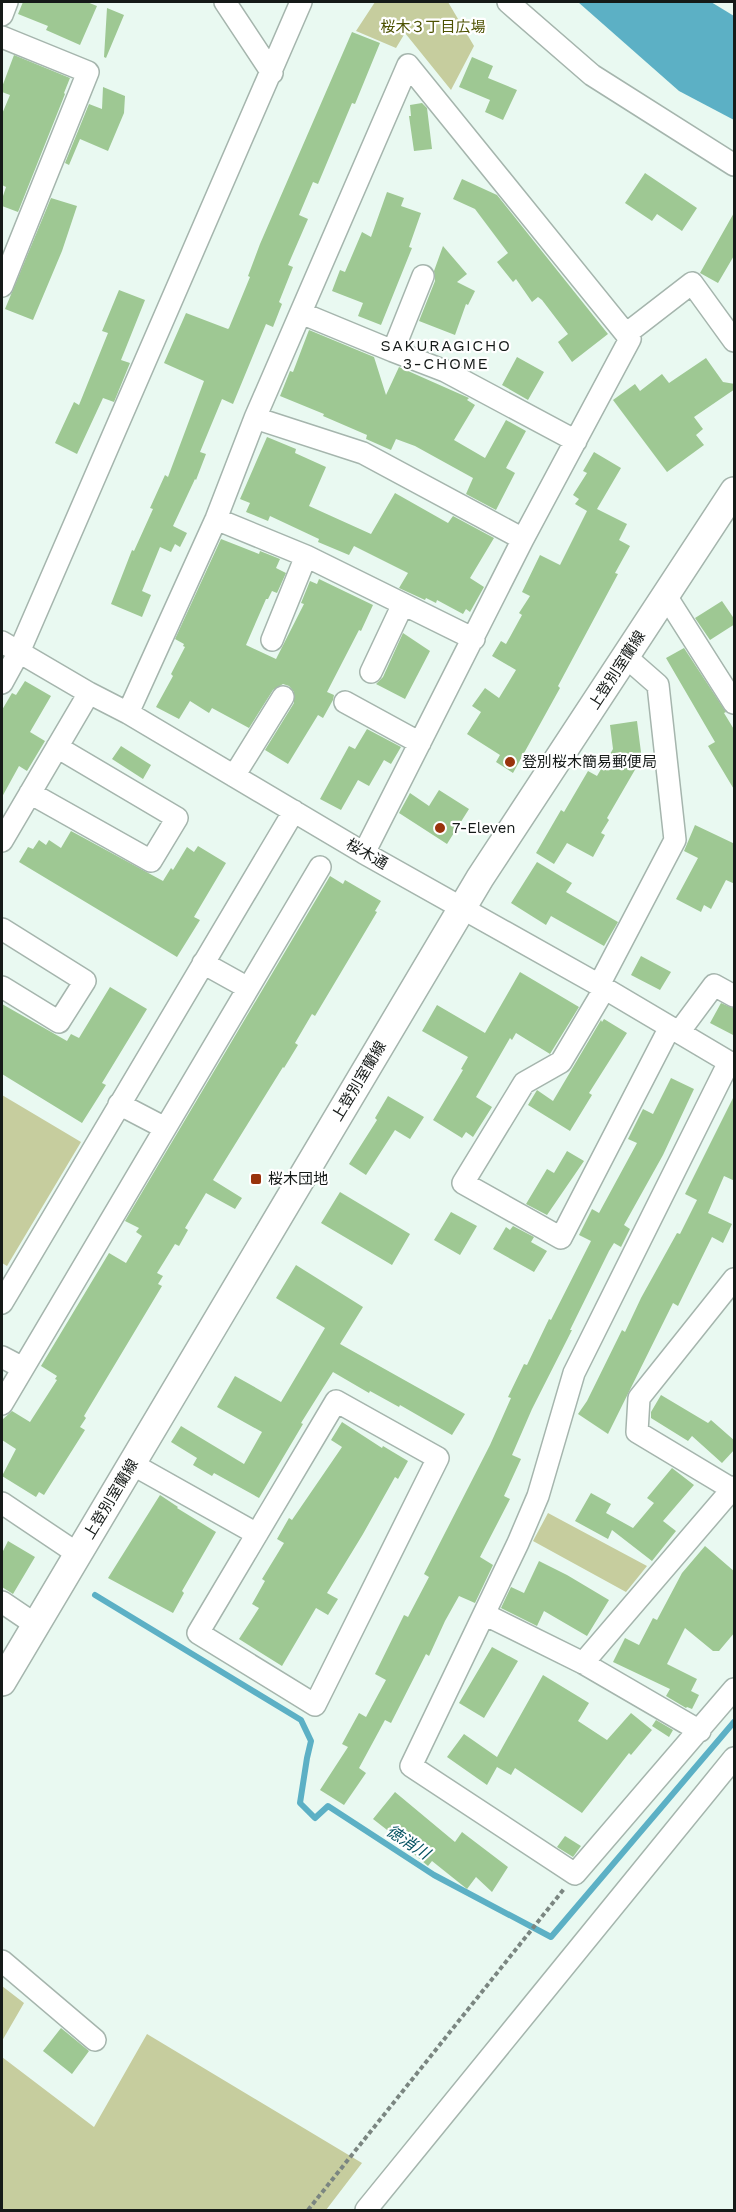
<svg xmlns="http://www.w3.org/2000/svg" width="736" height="2212" font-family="'Work Sans','Noto Sans JP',sans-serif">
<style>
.green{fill:#c6cd9e}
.water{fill:#5cb0c5}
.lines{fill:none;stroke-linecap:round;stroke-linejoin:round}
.stream{stroke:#5cb0c5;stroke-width:6}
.building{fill:#9ec893}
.minor-casing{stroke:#a5b5ad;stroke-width:24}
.major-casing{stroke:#a5b5ad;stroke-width:30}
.path{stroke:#7b8681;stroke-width:4;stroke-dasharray:4.5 3;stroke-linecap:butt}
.minor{stroke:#fff;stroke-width:21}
.major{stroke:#fff;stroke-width:27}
.poi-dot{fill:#99330c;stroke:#fff;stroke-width:2}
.labels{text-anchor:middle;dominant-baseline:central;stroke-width:4.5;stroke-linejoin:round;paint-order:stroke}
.park-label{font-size:15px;fill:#4d5202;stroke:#fff}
.street-label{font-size:15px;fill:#151a18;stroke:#fff}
.poi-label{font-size:15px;fill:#151a18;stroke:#fff;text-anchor:start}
.neighbourhood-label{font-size:16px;letter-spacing:1.5px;fill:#151a18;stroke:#fff}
.water-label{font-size:16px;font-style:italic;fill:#035160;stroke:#fff}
</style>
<rect width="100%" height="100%" fill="#e9f9f1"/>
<path class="green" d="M375,2H448L474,46L451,90L405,33L396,48L356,31Z
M2,1095L81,1142L7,1266L2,1263Z
M548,1513L647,1566L626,1592L533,1541Z
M2,1986L24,2003L2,2041Z
M147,2034L362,2163L326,2210H2V2057L94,2127Z"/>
<path class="water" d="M578,2H711L734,16V120L679,91Z"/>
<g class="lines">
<path class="stream" d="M95,1595L301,1720L311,1741L307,1758L300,1803L315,1818L328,1806L434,1875L551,1937L734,1722"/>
</g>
<path class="building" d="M23,2H87L97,6L80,45L46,30L48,26L18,14Z
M107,8L124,15L106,58L104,57Z
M352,32L380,43L355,104L352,103L318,184L313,182L299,215L308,219L288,265L293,267L279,302L282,304L273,327L266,324L233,404L222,399L200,452L206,454L196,480L195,479L173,526L187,533L180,547L175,544L171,552L160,547L142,591L151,595L142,617L111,604L132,550L134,551L153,509L150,508L165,475L168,477L204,381L164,363L186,313L228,329L229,328L250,277L248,276L260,244Z
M14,55L70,78L64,93L65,94L18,212L2,206V199L6,187L2,185V114L10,95L2,92V87Z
M472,57L493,66L488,78L517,90L503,120L485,112L490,100L459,87Z
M103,87L125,96L124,113L108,151L80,139L69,165L65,163L89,104L102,109Z
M422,103L427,108L432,149L414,151L409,116H411L410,105Z
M645,173L697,208L682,231L657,214L652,221L625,203Z
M462,179L497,195L608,334L572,362L558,342L568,334L542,300L538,297L532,302L516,279L513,282L497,262L508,253L475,209L453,199Z
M387,192L404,198L401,206L421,213L409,247L412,248L381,325L358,316L363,303L332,291L340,270L345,272L362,232L371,237Z
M51,198L77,206L62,251L33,320L5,309Z
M735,211V254L718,283L700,273Z
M443,246L467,274L457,282L475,291L468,305L466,304L455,335L419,321L435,281L434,271Z
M119,290L145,300L121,360L130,363L114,402L103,398L77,454L55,443L74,402L79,405L108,333L102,331Z
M309,330L374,357L386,395L399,367L469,398L467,400L475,405L454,440L485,458L506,420L526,431L506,468L515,473L496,510L466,494L473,478L415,446L396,439L391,450L366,439L367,435L323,416L324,414L280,396L290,371L293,372Z
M517,357L544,372L528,400L502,385Z
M706,358L723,382L735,384V389L694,417L703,429L696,435L704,445L667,472L613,400L635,384L640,391L662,374L669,383Z
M267,437L296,449L295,453L326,467L309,506L371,534L395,493L448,523L453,516L494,538L470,578L484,587L470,612L466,609L463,614L437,600L436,603L426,598L425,600L399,588L408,573L354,546L349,555L318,542L319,539L270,516L268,521L246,512L250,503L240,499Z
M594,452L621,468L597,509L627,524L619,540L630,546L615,573L618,574L558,686L560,688L513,773L496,762L500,755L467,734L481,712L472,706L485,688L499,698L516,670L492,656L501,641L506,644L522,615L519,613L530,596L522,592L540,555L560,565L587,511L575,504L579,499L573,495L587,473L583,471Z
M221,539L259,554L260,551L280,559L276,568L286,573L277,593L272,591L268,599H266L246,645L276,659L304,604L301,603L310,581L317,584L319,579L373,605L361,631L359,630L327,692L334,695L333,700L323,718L318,715L288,764L265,750L294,703V692L289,686L283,684L273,690L249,728L212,708L209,713L190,701L179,719L156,707L173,676L171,674L185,647L183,646L184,644L175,639Z
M722,601L735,620V624L710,640L695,618Z
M403,633L430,651L405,699L376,684L383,677Z
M684,648L726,712L724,713L735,731V791L708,746L715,742L666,658Z
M25,681L51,696L30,732L45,741L27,771L19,766L2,797V710L12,693L16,695Z
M637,721L643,768H636L607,818L609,820L601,833L605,835L593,857L567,843L554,864L536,853L561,810L564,812L588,771L597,776L613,749L610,725Z
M367,729L401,747L391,764L384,760L369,786L358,780L341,810L320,799L349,746L355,749Z
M121,746L151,765L143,779L112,759Z
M439,790L469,809L447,844L399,813L410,793L429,806Z
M695,825L735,844V884L726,880L711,909L704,905L701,912L676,899L698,858L684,851Z
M71,831L163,881L171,868L173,870L187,847L194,852L198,846L226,863L194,917L200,920L177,957L19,862L28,847L33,849L39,840L46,845L49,840L61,848Z
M537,862L572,883L566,892L618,922L604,946L551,916L546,925L511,903Z
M330,876L343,884L345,880L381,901L375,911L377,912L315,1016L312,1014L295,1043L298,1045L284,1068L283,1067L213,1180L242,1198L235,1209L206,1193L185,1228L188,1230L179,1246L175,1244L157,1273L163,1276L158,1284L162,1286L84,1416L86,1418L80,1427L85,1430L44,1495L39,1492L36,1497L2,1476L16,1449L2,1440V1420L12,1411L30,1422L57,1380L55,1379L57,1376L41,1366L109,1253L126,1263L142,1236L136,1232L139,1228L125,1221Z
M641,956L671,972L660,990L631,975Z
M520,972L579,1007L550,1054L516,1033L512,1040L510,1038L476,1097L492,1107L473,1137L466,1132L462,1138L433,1120L463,1070L461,1069L468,1057L422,1031L437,1005L485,1033Z
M110,987L147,1009L102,1083L106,1085L82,1123L2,1074V1004L67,1041L71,1034L79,1038Z
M721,1003L735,1009V1036L710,1023Z
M604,1019L627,1033L589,1093L592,1095L570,1131L528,1105L537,1090L553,1101L601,1020L602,1022Z
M671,1078L694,1089L663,1155L624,1225L630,1229L621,1247L614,1243L609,1251L570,1330H572L532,1409L512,1455L521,1459L504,1496L510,1499L480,1557L493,1565L475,1603L459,1596L445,1621L429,1656L426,1654L391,1723L385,1720L359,1768L366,1773L344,1805L320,1790L348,1747L342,1744L359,1713L366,1717L386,1680L375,1674L404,1615L408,1617L429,1577L424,1574L490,1445L511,1398L508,1397L524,1364L527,1365L549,1319L551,1320L591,1241L579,1235L592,1209L599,1213L637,1143L628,1139L643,1109L653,1114Z
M735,1094V1181L724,1176L708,1213L732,1224L723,1243L712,1237L678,1306L673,1303L608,1434L578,1414L587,1401L622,1330L625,1332L641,1298L677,1233L680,1234L697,1200L685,1194Z
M388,1096L424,1117L410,1139L395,1130L366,1175L349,1164L377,1120L375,1118Z
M567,1151L584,1161L547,1215L526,1204L547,1169L554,1173Z
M340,1192L410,1234L392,1265L321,1223Z
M451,1212L477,1226L460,1255L434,1240Z
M513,1226L534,1237L531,1242L547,1251L534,1272L493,1249L506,1227L510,1230Z
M296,1265L363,1307L340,1344L465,1414L452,1435L400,1405L399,1407L370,1391L369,1393L333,1372L301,1423L303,1424L259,1498L214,1473L212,1476L193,1465L197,1458L171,1442L181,1426L244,1464L262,1432L217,1407L235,1376L281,1402L325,1328L276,1298Z
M661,1395L708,1423L711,1420L735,1441V1449L722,1463L692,1436L688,1441L651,1418V1412Z
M342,1422L382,1448L383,1446L408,1461L398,1479L395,1477L363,1534L327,1593L338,1599L328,1615L316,1608L282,1666L239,1639L259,1608L252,1604L265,1581L262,1579L284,1543L277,1539L289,1518L292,1520L342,1447L331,1440Z
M672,1468L694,1485L663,1521L676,1531L652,1561L612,1530L608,1539L575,1521L591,1493L611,1504L606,1513L633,1528L654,1503L647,1498Z
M160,1495L178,1507L177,1508L216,1532L182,1591L184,1593L173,1613L108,1578Z
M8,1541L35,1557L13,1594L2,1587V1553Z
M705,1546L735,1572V1632L719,1651H713L685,1628L667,1664L697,1679L691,1691L699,1695L692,1709L687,1707L686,1708L666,1696L670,1689L613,1662L625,1638L639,1645L653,1618L657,1620L682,1573Z
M539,1561L567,1575L609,1600L587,1636L544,1611L537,1626L501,1608L511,1587L524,1593Z
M492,1647L518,1661L484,1718L459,1703Z
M543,1675L589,1703L578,1721L607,1740L631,1713L652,1730L631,1755L629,1753L582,1813L515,1768L511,1775L497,1767L487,1785L447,1757L464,1734L497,1757Z
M656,1720L673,1730L669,1737L652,1726Z
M395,1792L455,1842L462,1832L508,1867L492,1892L476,1877L467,1889L432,1861L428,1866L408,1849L409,1847L373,1819Z
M565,1836L581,1846L573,1857L557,1847Z
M61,2028L89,2051L72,2074L43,2051Z"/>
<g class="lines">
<g class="minor-casing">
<path id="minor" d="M225,2L272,73
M508,2L592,75L734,165
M2,15L7,2
M2,37L88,72L2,286
M301,313L393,351L445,371L576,441
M626,334L692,283L734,341
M393,351L423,276
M255,418L363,453L523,539
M216,519L306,556L474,639
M666,596L734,703
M272,640L306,556
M2,642L89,693L128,713L364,853L599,985L734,1065
M371,672L403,604
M2,683L19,652L301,2
M345,702L420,743
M128,713L216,519L255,418L408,65L630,339L523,539L364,853
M234,776L283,697
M30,793L151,861L177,818L57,747
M2,841L89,693
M2,929L85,981L59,1022L2,987
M203,963L248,988
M599,985L675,840L658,685L626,657
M605,988L561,1062L524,1083L463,1183L561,1238L670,1027
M679,1032L714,985L734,996
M729,1062L574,1373L538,1496L518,1543L411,1766L575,1874L734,1689
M119,1104L165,1128
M2,1303L294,811
M2,1357L23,1368
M336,1401L438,1458L315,1705L198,1633Z
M2,1404L320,867
M132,1464L257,1534
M732,1489L637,1432L639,1398L734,1279
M2,1503L78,1554
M2,1602L36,1625
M484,1614L583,1663L700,1731
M583,1663L734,1487
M2,1961L95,2040
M366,2210L734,1758"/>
</g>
<g class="major-casing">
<path id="major" d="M2,1682L480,878L734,491"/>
</g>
<path class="path" d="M308,2210L564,1889"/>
<use href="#minor" class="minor"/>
<use href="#major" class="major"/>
</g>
<g class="poi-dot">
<circle cx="510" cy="762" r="6"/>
<circle cx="440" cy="828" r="6"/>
<rect x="250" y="1173" width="12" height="12" rx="3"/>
</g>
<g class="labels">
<g class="park-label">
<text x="433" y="27">桜木３丁目広場</text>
</g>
<g class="street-label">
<text transform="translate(617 670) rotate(-57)">上登別室蘭線</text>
<text transform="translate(367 854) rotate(30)">桜木通</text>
<text transform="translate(359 1081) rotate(-59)">上登別室蘭線</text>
<text transform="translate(111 1499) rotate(-59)">上登別室蘭線</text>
</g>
<g class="poi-label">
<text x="522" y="762">登別桜木簡易郵便局</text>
<text x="452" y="828">7-Eleven</text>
<text x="268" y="1179">桜木団地</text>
</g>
<g class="neighbourhood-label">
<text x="446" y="345">SAKURAGICHO<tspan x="446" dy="18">3-CHOME</tspan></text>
</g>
<g class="water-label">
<text transform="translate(408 1842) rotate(33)">徳消川</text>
</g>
</g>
<rect width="736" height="2212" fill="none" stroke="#151a18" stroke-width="6"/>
</svg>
